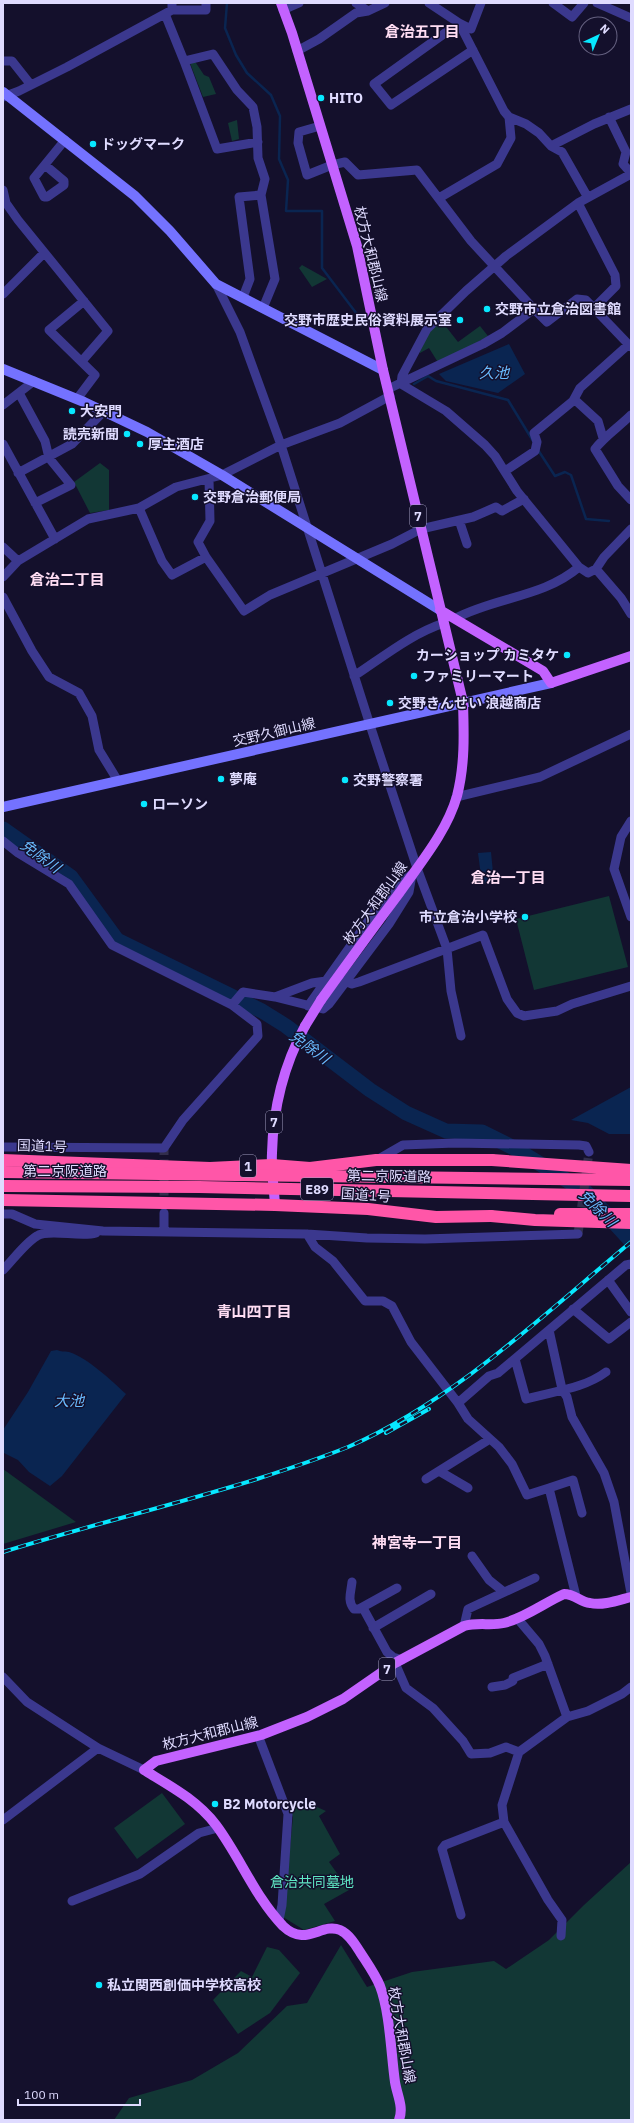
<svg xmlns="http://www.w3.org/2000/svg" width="634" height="2123" font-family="'IBM Plex Sans','Noto Sans JP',sans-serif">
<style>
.green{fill:#123735}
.water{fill:#0a2551}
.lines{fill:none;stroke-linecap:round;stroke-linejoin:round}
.stream{stroke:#0a2551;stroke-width:2.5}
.river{stroke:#0a2551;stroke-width:15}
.street-tunnel{stroke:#322e4c;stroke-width:9;stroke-dasharray:9 4.5;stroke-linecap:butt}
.street{stroke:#3b388e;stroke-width:9}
.secondary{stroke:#7472ff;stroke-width:10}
.primary{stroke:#c362ff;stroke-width:10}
.highway{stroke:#ff56a8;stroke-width:12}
.rail-casing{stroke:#07e8ff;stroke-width:4}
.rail{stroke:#14102c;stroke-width:2.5;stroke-dasharray:8;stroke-linecap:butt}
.primary-bridge{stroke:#c362ff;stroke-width:10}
.highway-bridge{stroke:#ff56a8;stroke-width:12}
.poi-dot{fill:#07e8ff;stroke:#14102c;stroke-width:1.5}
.labels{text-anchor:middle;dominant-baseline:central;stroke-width:3;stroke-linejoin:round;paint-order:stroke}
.shield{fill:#14102c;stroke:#a29ec0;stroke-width:1}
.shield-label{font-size:13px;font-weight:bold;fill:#dfdbff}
.poi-label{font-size:14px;font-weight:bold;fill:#dfdbff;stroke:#14102c;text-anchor:start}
.street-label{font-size:14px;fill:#dfdbff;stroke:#14102c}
.park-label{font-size:14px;fill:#5fe7c4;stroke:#14102c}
.neighbourhood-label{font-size:15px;font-weight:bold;fill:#ffddf3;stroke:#14102c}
.water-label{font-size:15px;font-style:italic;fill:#69bbff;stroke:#14102c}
</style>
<rect width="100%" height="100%" fill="#14102c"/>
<path class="green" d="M194,60L204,75L209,77L216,94L203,97L190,63Z
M237,120L239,139L232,141L228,123Z
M302,265L327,279L312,287L299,268Z
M440,319L458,342L480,326L488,336L439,364L429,348L420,353L418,348Z
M100,463L109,470V510L90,513L74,482Z
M609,896L628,967L534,990L516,919Z
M3,1469L76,1522L3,1544Z
M162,1793L185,1824L137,1859L114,1828Z
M301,1800L326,1811L319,1816L340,1854L329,1862L349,1890L324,1904L335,1921L304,1930L283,1917L293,1817L290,1811Z
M631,1862V2120H114L129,2098L192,2080L238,2053L287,2006L307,2003L341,1945L367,1987L412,1972L494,1961L506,1969L549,1940L584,1905Z
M267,1947L279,1950L300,1973L270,2013L238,2034L213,2000L241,1971L252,1977Z"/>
<path class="water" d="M509,344L525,374L498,393L446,381L439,374Z
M491,852L494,883L482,884L478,853Z
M631,1087V1134H609L588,1123L571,1120Z
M57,1350C61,1352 64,1351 69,1352C88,1358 112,1381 126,1394L62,1476L50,1486L29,1472L18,1460L4,1453L3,1430L28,1392L51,1351Z"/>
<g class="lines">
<path class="stream" d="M227,3L225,28L236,55L247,73L271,95L280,116L279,159L288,180L286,211H322V268L363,322
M414,384L428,376L436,381L508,400L533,441
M538,450L555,476L565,472L571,475L586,519L609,521"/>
<path class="river" d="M3,829L71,877L117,940L262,1011L286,1026L370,1090L406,1113L446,1131L482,1132L514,1148L586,1192L631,1241"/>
<path class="street-tunnel" d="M164,1209V1148
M578,1234L589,1152"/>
<path class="street" d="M356,3L368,11
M429,3L459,23L471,29L481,3
M553,3L572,17L584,3
M597,3L631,18
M172,10H206V3
M283,10L299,3
M165,14L184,61L213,54L237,90L253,107L257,127L258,158L265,179L261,195L275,279L263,308
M473,50L391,105L374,84L459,23L504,111L509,117L526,124L539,133L551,146L562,152L587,196
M297,51L319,39L356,13L368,11L385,3
M3,61H12L31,85
M184,61L217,149L258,142
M3,97L19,91L67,67L172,10V3
M609,117L626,152L623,164L631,173
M320,126L299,132L298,143L307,175L332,165L345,162L358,175L417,170L471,241L534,309
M551,146L594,124L631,109
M45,165L64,181V185L47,197H44L34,178L65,140
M631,174L578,203L506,256L466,291L427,329L402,376L401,384L446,411L485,445L495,456L517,491L579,567L588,573L596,569L621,598L631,614
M3,190L6,203L18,220L108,331L82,361
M439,198L497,164L511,138L509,117
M578,203L615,275L616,286L594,308
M216,284L240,332L281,445L370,725L417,868L447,949L451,991L461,1036
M3,294L44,253
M243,297L250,279L239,197L261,195
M388,389L483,344L502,333L534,309L547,322L577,299L586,300L631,347
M19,393L45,441L49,458L71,485L35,503
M77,399L95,375L49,330L84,301
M574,399L598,421L603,438
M3,405L34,381
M631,415C619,427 605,436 595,449L618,486L631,500
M3,444L55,539
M505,471L535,451L537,442L534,433L573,401L580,388L628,345
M18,473L72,444L104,411
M139,508L162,561L172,575L206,557L244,611L270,595L392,544L421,529L473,517L496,507L502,511L524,499
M459,520L467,544
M3,547L18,561
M206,557L198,542L210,521L209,479
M596,569L604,557L631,529
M3,577L18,561L88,519L139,508L176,487L222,475L281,445L340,423L390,396
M3,597L32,651L49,677L79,693L92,716L99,750L118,781
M456,618C496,597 544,597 579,567
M354,676C383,657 411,634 444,623
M456,797L540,777L631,734
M631,821L621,837L614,869L631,917
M3,841L18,853L69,884L112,945L232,1005L257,1024L258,1036L183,1120L164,1148L3,1147
M345,981L352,984L359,982L483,935L507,999L517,1013L524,1016L557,1011L572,1004L631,986
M275,997L323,1009L329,1004L389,924L409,892L412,875
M232,1005L243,992L275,997L312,983L326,981
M308,1006L390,890L411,875
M377,1160L403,1145L455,1143L579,1145L586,1146L589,1152
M3,1214H12L35,1224L103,1231L307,1234L367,1238L425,1239L578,1234
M164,1232V1213
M307,1234L315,1247L333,1261L365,1301H383L392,1306L411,1342L458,1403L468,1419L499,1447L512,1464L527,1495L549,1488L576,1596
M3,1270C13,1260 25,1243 37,1236C49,1228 80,1238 96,1233
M608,1280L631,1312
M573,1309L609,1339L631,1322
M549,1330L562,1389L567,1397L572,1417L604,1473L614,1502L631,1593
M515,1359L526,1399C554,1391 583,1389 606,1372
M458,1403L489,1376L498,1373L626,1265L631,1264
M439,1471L468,1488
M426,1479L490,1439
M549,1488L573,1480L582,1513
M472,1556L489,1580L504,1592
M352,1582C351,1592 347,1601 354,1609H359L397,1588
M363,1608L387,1652L393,1657L402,1660
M517,1618L539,1644L545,1656L567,1717
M464,1626L468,1609L535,1578
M373,1628L431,1594
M395,1663L406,1688L433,1708L463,1741L471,1754L490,1753L506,1747L519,1752
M3,1677L27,1702L98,1748L144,1770
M492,1687L505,1685L513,1681V1678L548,1664
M258,1735L288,1814L282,1905L279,1920
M3,1820L98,1748
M72,1901L140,1874L199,1833L218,1828
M461,1915L442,1849L445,1845L504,1822
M561,1936L562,1920L548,1900L504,1822L502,1805L519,1752L567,1717L588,1711L622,1694L631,1687"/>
<path class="secondary" d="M3,92L135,196L170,231L216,284L383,370
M3,369L84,402L147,432L222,475L440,610
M3,807L551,683"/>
<path class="primary" d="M281,3L292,33L357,246L383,370L463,702C464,734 465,765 457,796C447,831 421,862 400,892C373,928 347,964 321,1000
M440,610L543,671L551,683L631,656
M275,1205C274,1188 271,1170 272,1153C273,1109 284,1065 305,1026
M399,2120C404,2107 397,2095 395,2082C391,2054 390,2012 380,1986C375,1974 367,1963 360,1952C355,1944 349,1934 340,1930C321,1922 306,1948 283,1926C255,1897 240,1857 216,1825C197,1800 170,1786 144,1770L156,1761L261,1735L307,1717L343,1699L395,1663L464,1626C478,1622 491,1626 504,1623C525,1618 544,1603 564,1594C575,1594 580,1602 590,1603C603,1606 619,1600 631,1597"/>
<path class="highway" d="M3,1160L210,1168L272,1165L310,1168L376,1160H492
M3,1200L275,1205L368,1209L436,1217L491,1216"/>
<g class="rail-casing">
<path id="rail" d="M386,1433L429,1409
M3,1552C87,1526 173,1505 257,1479C288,1469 318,1459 348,1447C455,1400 542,1316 631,1242"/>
</g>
<use href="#rail" class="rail"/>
<path class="primary-bridge" d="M305,1026L321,1000"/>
<path class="highway-bridge" d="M492,1160L631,1170
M3,1172L631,1180
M3,1186L199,1187L631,1196
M560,1214H631
M491,1216L535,1220L631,1223"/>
</g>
<g class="poi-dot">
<circle cx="321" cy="98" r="4"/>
<circle cx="93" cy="144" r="4"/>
<circle cx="487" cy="309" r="4"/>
<circle cx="460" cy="320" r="4"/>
<circle cx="72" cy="411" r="4"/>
<circle cx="127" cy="434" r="4"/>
<circle cx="140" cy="444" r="4"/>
<circle cx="195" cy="497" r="4"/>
<circle cx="567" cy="655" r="4"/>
<circle cx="414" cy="676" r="4"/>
<circle cx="390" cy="703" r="4"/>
<circle cx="221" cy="779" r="4"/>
<circle cx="345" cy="780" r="4"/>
<circle cx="144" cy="804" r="4"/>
<circle cx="525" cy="917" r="4"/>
<circle cx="215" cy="1804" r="4"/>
<circle cx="99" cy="1985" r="4"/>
</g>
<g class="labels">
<g class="shield">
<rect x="410" y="505" width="16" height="22" rx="3"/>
<rect x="266" y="1111" width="16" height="22" rx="3"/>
<rect x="240" y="1155" width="16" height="22" rx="3"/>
<rect x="301" y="1178" width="32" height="22" rx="3"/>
<rect x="379" y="1658" width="16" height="22" rx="3"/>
</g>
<g class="shield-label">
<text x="418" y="516">7</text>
<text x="274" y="1122">7</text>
<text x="248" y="1166">1</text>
<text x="317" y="1189">E89</text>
<text x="387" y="1669">7</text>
</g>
<g class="poi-label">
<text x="329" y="98">HITO</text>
<text x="101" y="144">ドッグマーク</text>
<text x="495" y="309">交野市立倉治図書館</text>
<text x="452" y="320" text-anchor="end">交野市歴史民俗資料展示室</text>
<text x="80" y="411">大安門</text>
<text x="119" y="434" text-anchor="end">読売新聞</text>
<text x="148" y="444">厚主酒店</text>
<text x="203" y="497">交野倉治郵便局</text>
<text x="559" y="655" text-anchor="end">カーショップ カミタケ</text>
<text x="422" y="676">ファミリーマート</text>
<text x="398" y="703">交野きんせい 浪越商店</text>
<text x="229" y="779">夢庵</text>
<text x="353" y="780">交野警察署</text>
<text x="152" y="804">ローソン</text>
<text x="517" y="917" text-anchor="end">市立倉治小学校</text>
<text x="223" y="1804">B2 Motorcycle</text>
<text x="107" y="1985">私立関西創価中学校高校</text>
</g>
<g class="street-label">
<text transform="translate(371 254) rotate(76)">枚方大和郡山線</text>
<text transform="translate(274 732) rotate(-13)">交野久御山線</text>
<text transform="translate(375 903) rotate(-54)">枚方大和郡山線</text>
<text transform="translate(42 1146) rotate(2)">国道1号</text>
<text x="65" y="1171">第二京阪道路</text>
<text transform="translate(389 1176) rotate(1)">第二京阪道路</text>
<text transform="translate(366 1195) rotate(4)">国道1号</text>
<text transform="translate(210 1733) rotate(-14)">枚方大和郡山線</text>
<text transform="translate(402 2035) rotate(80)">枚方大和郡山線</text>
</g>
<g class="park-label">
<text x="312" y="1882">倉治共同墓地</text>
</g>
<g class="neighbourhood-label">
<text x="422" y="31">倉治五丁目</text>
<text x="67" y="579">倉治二丁目</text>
<text x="508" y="877">倉治一丁目</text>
<text x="254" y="1311">青山四丁目</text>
<text x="417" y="1542">神宮寺一丁目</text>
</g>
<g class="water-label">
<text x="494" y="372">久池</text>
<text transform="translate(41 856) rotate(36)">免除川</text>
<text transform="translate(310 1047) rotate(36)">免除川</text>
<text transform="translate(598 1208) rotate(45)">免除川</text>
<text x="69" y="1400">大池</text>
</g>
</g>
<rect width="634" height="2123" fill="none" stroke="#dfdbff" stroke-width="8"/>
<g transform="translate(598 36) rotate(44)"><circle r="19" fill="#14102c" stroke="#656180"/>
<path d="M0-3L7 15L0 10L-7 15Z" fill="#07e8ff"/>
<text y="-6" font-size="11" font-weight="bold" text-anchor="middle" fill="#dfdbff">N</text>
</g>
<path d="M18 2099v6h122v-6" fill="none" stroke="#dfdbff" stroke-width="2"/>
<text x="24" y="2099" font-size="12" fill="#dfdbff" stroke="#14102c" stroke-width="3" paint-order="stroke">100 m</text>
</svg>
